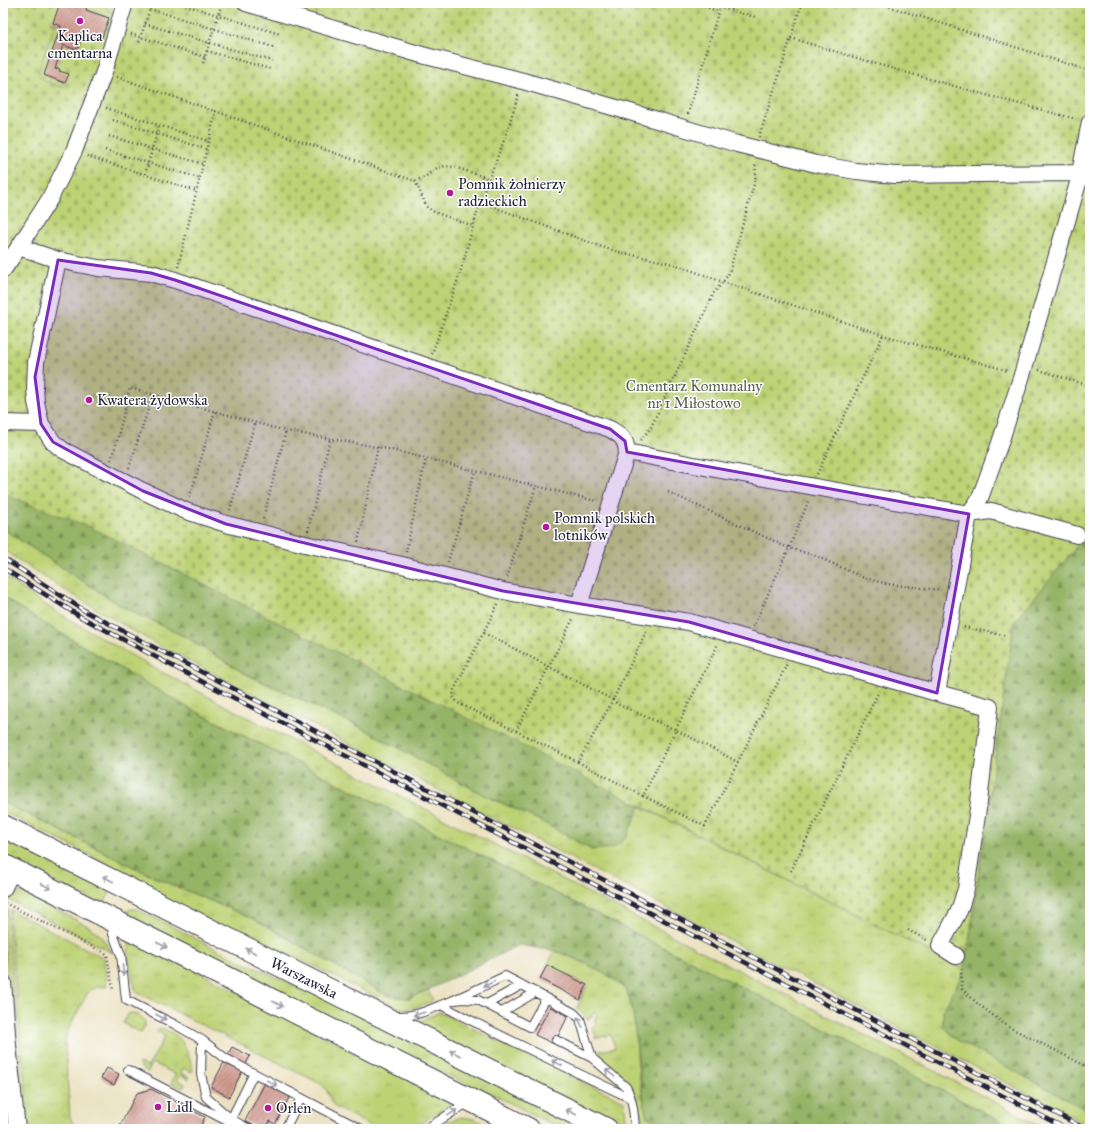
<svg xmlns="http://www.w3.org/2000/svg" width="1093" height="1132" font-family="'IM FELL Great Primer',serif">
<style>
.grass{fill:url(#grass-tufts);stroke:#707a58}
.forest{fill:url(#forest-firs);stroke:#5c6b50}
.cemetery{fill:url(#cemetery-stones);stroke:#707a58}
.garden{fill:url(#garden-furrows);stroke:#707a58}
.building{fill:url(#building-hatch)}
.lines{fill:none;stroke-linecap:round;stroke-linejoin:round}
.lane-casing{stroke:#403f4f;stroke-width:10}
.street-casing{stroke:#403f4f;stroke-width:18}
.secondary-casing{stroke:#403f4f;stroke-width:24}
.path{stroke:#403f4f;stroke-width:2.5;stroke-dasharray:1 3;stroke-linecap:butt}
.lane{stroke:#fff;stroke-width:8}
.street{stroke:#fff;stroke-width:16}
.secondary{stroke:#fff;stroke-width:22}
.rail-casing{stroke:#22223b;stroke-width:4.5}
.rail{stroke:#fff;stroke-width:3;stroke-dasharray:9;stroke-linecap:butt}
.oneway{stroke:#9c9ca7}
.marked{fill:#7b2cbf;fill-opacity:0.2;stroke:#7b2cbf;stroke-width:3;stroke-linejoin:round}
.poi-dot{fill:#b5179e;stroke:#fff;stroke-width:1.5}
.labels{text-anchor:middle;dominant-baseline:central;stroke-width:3;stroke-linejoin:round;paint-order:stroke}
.poi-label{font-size:15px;fill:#22223b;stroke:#fff;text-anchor:start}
.park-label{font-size:15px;fill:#58604f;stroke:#fff}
.street-label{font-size:15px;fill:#22223b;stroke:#fff}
</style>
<defs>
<pattern id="grass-tufts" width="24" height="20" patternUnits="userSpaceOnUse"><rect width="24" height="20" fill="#bdd275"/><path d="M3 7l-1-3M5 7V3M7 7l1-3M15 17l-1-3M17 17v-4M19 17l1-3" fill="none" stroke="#a2b466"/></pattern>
<pattern id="forest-firs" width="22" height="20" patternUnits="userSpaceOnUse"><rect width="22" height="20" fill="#96b466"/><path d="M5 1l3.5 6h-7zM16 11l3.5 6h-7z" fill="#7a9255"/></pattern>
<pattern id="cemetery-stones" width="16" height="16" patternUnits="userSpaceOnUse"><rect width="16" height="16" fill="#bdd275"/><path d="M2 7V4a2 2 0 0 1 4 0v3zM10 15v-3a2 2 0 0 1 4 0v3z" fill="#a2b466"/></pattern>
<pattern id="garden-furrows" width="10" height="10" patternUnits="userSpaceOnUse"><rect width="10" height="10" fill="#bdd275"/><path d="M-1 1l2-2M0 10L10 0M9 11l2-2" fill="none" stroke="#a2b466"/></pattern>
<pattern id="building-hatch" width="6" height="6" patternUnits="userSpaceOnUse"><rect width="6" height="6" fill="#ce968b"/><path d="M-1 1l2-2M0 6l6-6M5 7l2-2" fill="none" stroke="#a77a73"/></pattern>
</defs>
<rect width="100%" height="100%" fill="#fff"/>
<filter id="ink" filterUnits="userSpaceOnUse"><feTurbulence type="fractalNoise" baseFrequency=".025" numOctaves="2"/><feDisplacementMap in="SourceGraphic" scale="8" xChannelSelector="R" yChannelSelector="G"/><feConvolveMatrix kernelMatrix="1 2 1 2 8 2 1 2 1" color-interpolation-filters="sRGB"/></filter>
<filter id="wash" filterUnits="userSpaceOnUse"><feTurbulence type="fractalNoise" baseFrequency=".012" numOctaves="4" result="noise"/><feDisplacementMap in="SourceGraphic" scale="16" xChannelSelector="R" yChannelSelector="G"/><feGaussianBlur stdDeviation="0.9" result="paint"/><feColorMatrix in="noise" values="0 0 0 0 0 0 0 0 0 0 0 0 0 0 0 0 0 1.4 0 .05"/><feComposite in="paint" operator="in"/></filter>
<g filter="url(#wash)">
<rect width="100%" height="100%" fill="#eae1bf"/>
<path class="grass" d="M3,529L121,606L186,637L244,673L366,730L482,794L539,820L592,850L626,838L640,806L965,970L943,1011L1084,1109L1090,1112V1126L156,644L63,589L3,550Z
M3,576L50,608L145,663L243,715L1047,1129H1016L791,1012L185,706L40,621L3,597Z
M3,802L156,878L254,919L388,996L409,998L428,990L433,1000C421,1006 411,1011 398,1008L287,953L242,938L118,876L116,868L3,812Z
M3,835L111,890L103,906L3,856Z
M12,892H17L25,893L88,926L100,935L113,953L7,899Z
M3,906L8,909L7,916L25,1129H21L3,925Z
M131,909H137L242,962L351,1010L588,1129H562L496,1096L386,1049L127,917L126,912Z
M11,910L104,958L107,987C99,986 95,987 88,992L67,1032L65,1044L70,1117L75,1129H29L9,917Z
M128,936L454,1102L412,1129H377L335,1107L331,1101L326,1089L321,1084L136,992L128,959Z
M555,951C573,958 616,974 626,991C636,1008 636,1046 638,1066C640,1083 643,1099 646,1115L664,1129H649C638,1116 640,1099 631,1086C624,1074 611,1067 602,1057L599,1051L615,1048L611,1035L595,1038V1036H596V1032H593L592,1027L596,1025L595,1019L597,1014L595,1012L592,1017L587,1019L577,1008L587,985L547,965Z
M440,1012L519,1052L624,1101L627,1129H621L615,1126L414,1024Z
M132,1013C146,1018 148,1020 141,1033L123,1023L128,1014Z
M160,1028C182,1032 188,1051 193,1070L191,1072L183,1068L181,1073L189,1077V1079L180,1075L177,1080L185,1084L184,1087L183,1088L171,1084L175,1074L153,1063L148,1072L142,1069L139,1065V1063L148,1067L165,1036L156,1031Z
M462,1117L474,1119L494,1129H434L448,1121Z"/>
<path class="forest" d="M3,3L562,762L640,806L626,838L613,848L592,850L539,820L482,794L366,730L244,673L186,637L121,606L3,529Z
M1090,531V1112L957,1040L943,1027V1011L965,970L1014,622Z
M3,597L40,621L185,706L791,1012L1016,1129H664L646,1115L639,1068L633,1011L627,991L612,978L583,962L555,951L519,945L428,990L409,998L388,996L254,919L156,878L3,802Z
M3,1066L7,1124V1129H3Z"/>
<path class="cemetery" d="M3,3H1090V531L1014,622L965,970L92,528L3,494Z"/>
<path class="garden" d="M88,3H100L111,12L109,18L86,10Z
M50,22L61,26L44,75L65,83L63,87H61L44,81L39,75V69L55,25L50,23Z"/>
<g id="blocks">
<path class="building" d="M60,3H88L86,10L109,18L101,40L80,33L78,40L81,41L77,50L63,45L55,69L57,70V68L60,69L59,71L69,74L65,83L44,75L61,26L53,23Z
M547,965L587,985L580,1000L540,979Z
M550,1007L568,1016L554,1044L535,1035Z
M232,1047L250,1056L229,1097L211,1087Z
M107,1068L119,1074L114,1085L101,1078Z
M265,1083L290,1096L275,1124L270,1121L266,1129H261L245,1121Z
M151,1089L205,1117L200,1127L204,1129H118L137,1093Z"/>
</g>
</g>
<g filter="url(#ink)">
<use href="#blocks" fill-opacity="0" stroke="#403f4f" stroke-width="1"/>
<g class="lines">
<g class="lane-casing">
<path id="lane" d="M111,923L113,934L121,955L126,1000L174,1024L202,1040L225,1058L361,1129
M455,1000L463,999L478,1000L530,1027L546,998L574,1013L580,1019L592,1058
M487,1004L522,985L546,998
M441,1005C504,1038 567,1068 630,1098
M502,1012L536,992
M396,1016C418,1017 429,1009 449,1002C468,994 486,985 505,976L522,985
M202,1040L201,1074L206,1097L231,1119L254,1073
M556,1040L592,1058L626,1087C633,1099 634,1115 635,1129
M128,1070L229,1122L231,1119L249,1129
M285,1129L301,1098
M426,1129L467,1103H470"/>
</g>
<g class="street-casing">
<path id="street" d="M246,3L422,55L523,81L630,112L737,144L816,164L856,171L895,175L1079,173
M19,247L58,260L98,268L151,273L175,280L610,429C620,435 626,438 627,452L579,605
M58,260L36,362L35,388L36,402L41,424L53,442L63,450L143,491L186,511L226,524L305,544L402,565L503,591L579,605L689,622L937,693L969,514L980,498L1000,443L1022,375L1078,183L1090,122
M3,270L19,247L49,200L74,151L104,72L125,3
M3,423L41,424
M627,452C741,475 855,494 969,514L991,511L1077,535
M937,693L990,707L979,802L966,889L959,911L940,946L956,956
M3,889L13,869
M3,982L8,1046L17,1129"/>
</g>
<g class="secondary-casing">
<path id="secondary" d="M3,826L606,1129
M3,865L528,1129"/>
</g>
<path class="path" d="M178,3L280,34
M693,3L718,11
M878,3L1090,71
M719,7L755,17
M150,9L276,48
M145,24L272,61
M131,34L205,57
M791,38L887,67L986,95L1076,119
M139,42L152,3
M207,51L270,69
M203,63L222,3
M117,77L415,181L425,177L435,169L445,166L455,167L490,179
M106,108L208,141
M688,114L721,3
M113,120L206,149
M109,136L203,164
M759,137L802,3
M105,150L199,178
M87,156L196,191
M145,174L159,126
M415,181L427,207L434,212L473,226
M480,202L605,248L619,252L674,264L723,282L883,335L1009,371
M178,267L216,111
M432,354L460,273L480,202L506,135L519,93
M1039,370L1090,386
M641,440L651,427L714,293L723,282L729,273L754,184L756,175L755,163
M111,460L116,445L130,388L286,431L388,449L596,501
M129,468L153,394
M817,474L883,335
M668,492L789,548L816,556L862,577L887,584L941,590
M190,497L215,411
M230,510L255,422
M263,519L286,431
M308,531L330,439
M358,542L378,447
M406,552L426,458
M448,562L475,470
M507,577L536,486
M498,604L454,690L453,697L458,703L516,731L574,617
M753,627L789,548L809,500
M964,627L1007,636
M484,633L613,700L647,630
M516,731L578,762L613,700L617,704L676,730L738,762L787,664
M578,762L643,796L718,644
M643,796L705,826L738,762
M791,871L879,691
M5,903L107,954L113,990
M908,930L927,940
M961,969L962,989L977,1003L1007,1026L1090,1068"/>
<use href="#lane" class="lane"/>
<use href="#street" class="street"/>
<use href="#secondary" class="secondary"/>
<g class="rail-casing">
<path id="rail" d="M3,558L85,611L184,663L1086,1129
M3,568L81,617L180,670L1067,1129"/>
</g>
<use href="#rail" class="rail"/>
</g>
<defs><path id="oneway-shaft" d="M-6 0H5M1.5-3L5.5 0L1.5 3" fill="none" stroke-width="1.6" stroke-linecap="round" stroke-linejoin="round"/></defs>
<g class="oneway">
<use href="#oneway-shaft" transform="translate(108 879) rotate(-153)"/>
<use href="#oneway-shaft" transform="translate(46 886) rotate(27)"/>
<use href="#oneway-shaft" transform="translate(162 945) rotate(27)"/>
<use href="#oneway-shaft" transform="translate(251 951) rotate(-153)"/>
<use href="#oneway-shaft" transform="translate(123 970) rotate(83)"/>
<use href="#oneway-shaft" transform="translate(489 984) rotate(154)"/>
<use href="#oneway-shaft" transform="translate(278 1004) rotate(27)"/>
<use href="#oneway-shaft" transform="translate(419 1014) rotate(164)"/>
<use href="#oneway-shaft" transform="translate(161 1017) rotate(27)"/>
<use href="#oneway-shaft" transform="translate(580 1022) rotate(-118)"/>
<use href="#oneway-shaft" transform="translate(455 1053) rotate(-153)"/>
<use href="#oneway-shaft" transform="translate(557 1063) rotate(-154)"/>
<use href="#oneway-shaft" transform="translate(610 1073) rotate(-141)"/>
<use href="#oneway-shaft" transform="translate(272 1083) rotate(28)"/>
<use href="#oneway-shaft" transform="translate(571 1112) rotate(-153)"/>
<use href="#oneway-shaft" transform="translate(452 1113) rotate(-32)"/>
</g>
</g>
<path class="marked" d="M58,260L151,273L175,280L610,429L625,441L627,452L969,514L937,693L689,622L503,591L226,524L143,491L53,442L41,424L35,377Z"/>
<g class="poi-dot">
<circle cx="80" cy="21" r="4"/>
<circle cx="450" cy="193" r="4"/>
<circle cx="89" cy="400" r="4"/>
<circle cx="546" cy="527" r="4"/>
<circle cx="158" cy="1107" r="4"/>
<circle cx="268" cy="1108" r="4"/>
</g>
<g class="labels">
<g class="poi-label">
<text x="80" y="36" text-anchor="middle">Kaplica<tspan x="80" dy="17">cmentarna</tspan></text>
<text x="458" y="184">Pomnik żołnierzy<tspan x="458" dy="17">radzieckich</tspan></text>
<text x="97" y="400">Kwatera żydowska</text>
<text x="554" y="518">Pomnik polskich<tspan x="554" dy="17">lotników</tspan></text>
<text x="166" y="1107">Lidl</text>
<text x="276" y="1108">Orlen</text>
</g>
<g class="park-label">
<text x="694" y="386">Cmentarz Komunalny<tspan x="694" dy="17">nr 1 Miłostowo</tspan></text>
</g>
<g class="street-label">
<text transform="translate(304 978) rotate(27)">Warszawska</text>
</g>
</g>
<rect width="1093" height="1132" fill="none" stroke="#fff" stroke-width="16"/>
</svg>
